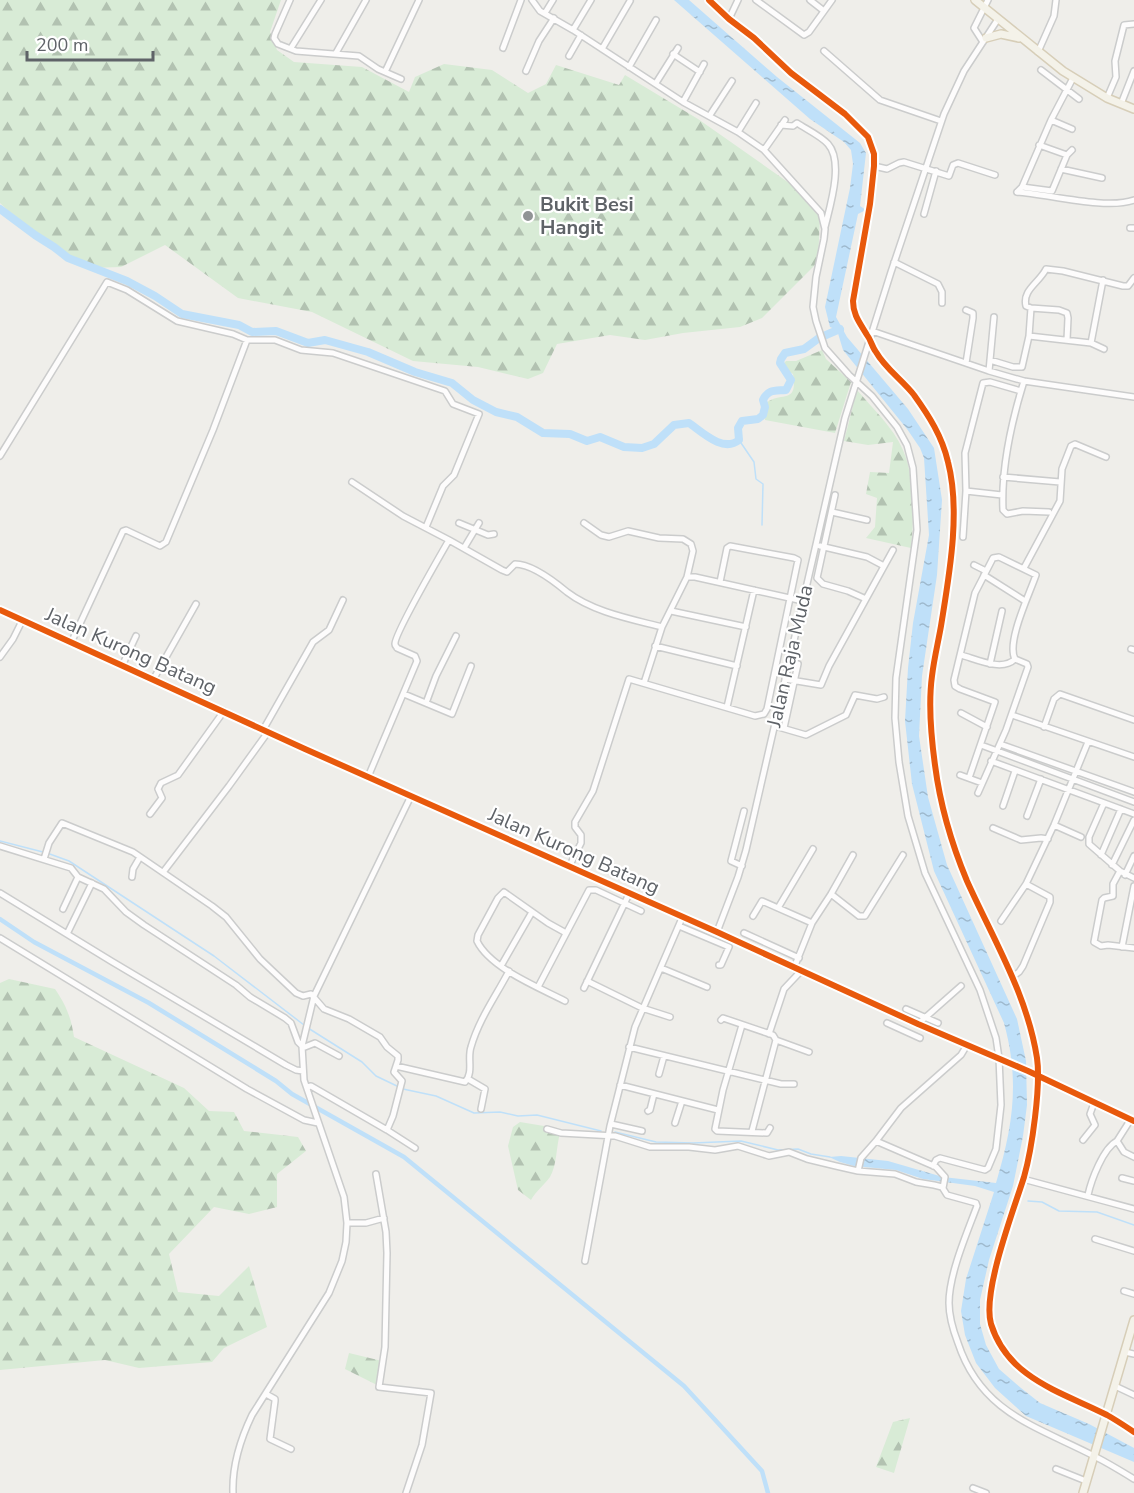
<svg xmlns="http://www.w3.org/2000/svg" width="1134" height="1493" font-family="'Nunito Sans',sans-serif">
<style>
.forest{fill:url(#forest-firs)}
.water{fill:url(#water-ripples)}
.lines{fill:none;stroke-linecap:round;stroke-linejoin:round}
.stream{stroke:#bfe0f9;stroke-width:1.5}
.canal{stroke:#bfe0f9;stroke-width:4.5}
.river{stroke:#bfe0f9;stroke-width:8}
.minor-casing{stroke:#cbcccc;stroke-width:8}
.major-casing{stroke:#d7ceb8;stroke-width:10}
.minor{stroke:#fdfcfc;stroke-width:5}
.major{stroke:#f4f2e9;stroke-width:7}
.cycleway-casing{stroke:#fff;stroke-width:10}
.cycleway{stroke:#e8590c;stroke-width:6}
.poi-dot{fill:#919496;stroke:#fff;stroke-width:2}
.labels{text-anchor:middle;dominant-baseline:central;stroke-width:4.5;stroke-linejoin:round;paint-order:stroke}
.poi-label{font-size:20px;font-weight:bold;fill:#5f6368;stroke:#fff;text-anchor:start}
.street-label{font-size:20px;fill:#5f6368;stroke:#fff}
</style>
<defs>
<pattern id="forest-firs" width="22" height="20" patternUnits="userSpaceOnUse" patternTransform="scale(1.5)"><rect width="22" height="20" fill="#d8ebd6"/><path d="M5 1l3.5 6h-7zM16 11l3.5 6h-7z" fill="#b2c2b1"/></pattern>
<pattern id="water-ripples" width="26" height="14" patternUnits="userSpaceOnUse" patternTransform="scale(1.5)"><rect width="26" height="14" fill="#bfe0f9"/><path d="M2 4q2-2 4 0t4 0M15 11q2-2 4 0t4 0" fill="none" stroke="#9eb9cd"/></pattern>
</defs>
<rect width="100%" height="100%" fill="#efeeea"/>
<path class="forest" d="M0,0H281L270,32L277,50L294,62L362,67L409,92L415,77L444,64L492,70L528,93L546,84L556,65L619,85L625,75L698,119L792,185L820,217L818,262L762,318L740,327L683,333L645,340L610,335L557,344L543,373L528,379L478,367L413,361L312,312L238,298L165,245L121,267L90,268L68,261L33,234L0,203Z
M822,350L826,359L851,382L835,433L765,420L766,403C782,391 798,405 793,374L781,367L786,361H796Z
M857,390C873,409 893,427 903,450C915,477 914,519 911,548L866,538L875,527L877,498L866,494L870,472L889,473L893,442L868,445L844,441Z
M9,979L55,989C66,1005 71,1017 74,1037L184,1088L209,1111L234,1112L244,1131L298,1137L306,1151L277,1174V1207L249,1214L214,1207L169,1254L178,1292L219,1296L249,1266L267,1327L224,1348L212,1362L139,1368L105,1360L0,1370V983Z
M520,1122L544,1126L549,1131L560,1133C556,1148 557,1165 550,1177C544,1185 536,1191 531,1200L518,1190L508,1146L513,1127Z
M349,1353L382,1361L377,1385L345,1369Z
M910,1418L894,1473L876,1467L893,1422Z"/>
<path class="water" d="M674,0H689L777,77L860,143L866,153L860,206L866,210L858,214L836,317L847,337L908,409L934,448L942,500L937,575L922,676L919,736L928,797L947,865L1017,1019L1026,1061L1027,1105L1023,1136L1013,1186L989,1260L980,1300V1324L986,1345L999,1369L1021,1388L1040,1403L1089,1424L1134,1448V1462L1026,1416L995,1388L976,1363L965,1335L961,1311L966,1279L994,1192L975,1186L923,1179L896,1170L854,1166L840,1162L829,1157L841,1156L888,1161L943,1177L996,1183C1013,1126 1020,1081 1004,1023L934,871L912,784L905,721L908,668L913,623L929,535L924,458L920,448L907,429L843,350L837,330L830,327L825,307L850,188L853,164L851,150L844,142L810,119Z"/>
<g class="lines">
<path class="stream" d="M739,440L754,462L756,479L763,484L762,525
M0,841L43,852
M47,853L69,861L214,956L304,1025
M308,1028L362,1062L376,1076L399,1087
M403,1089L436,1096L474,1113L500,1112L518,1116L537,1115L601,1131
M615,1132L656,1142L693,1143L741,1141L778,1150L798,1149L811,1154L830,1157
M1028,1201L1042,1202L1059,1211L1097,1212L1134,1225"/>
<path class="canal" d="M0,919L34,942L149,1003L276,1081L292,1094L404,1157L684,1386L762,1471L768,1493"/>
<path class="river" d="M0,209L35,235L54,247L68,258L127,281L155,296L182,314L239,325L252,332L276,331L308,343L325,340L368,352L415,372L452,383L473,400L496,412L517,417L543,433L570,434L587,441L600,437L624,447L642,448L654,444L674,425L689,423C702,432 723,453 739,440L738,428L742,421L758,419L763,415L765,407L763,400C768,389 775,391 786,390L791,380L780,363L781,359L785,353L804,349L819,338L840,329"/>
<g class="minor-casing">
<path id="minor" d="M290,0L275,34L274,38L278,44L296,51L359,56L378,69L401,79
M532,0L540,11L573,30L683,102L738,132L764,150L821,213L825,229L824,239L816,277L813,307L816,321L825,348L849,375L872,396L897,427L907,445L913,468L917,530L896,678L895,718L899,762L908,816L925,873L980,990L996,1038L999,1058L1001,1105L996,1149L988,1168L985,1170L940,1158L936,1160L933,1166
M709,0L729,19L754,38L791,73L845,114L868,137L874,154V166L870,204L853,301C853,315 860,323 867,335C871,340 872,347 876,352C885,368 902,380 914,395C929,416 942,436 948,462C961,512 949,576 941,626C938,643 934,659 932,676C928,705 931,736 935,765C940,804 952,845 967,881C993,939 1027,994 1037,1058C1041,1086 1032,1149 1024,1177C1013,1212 982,1292 991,1324C1008,1379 1062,1392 1107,1415C1116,1420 1125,1426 1134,1432
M756,0L804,35L809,32L832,0
M810,0L824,11
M545,13L553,0
M729,19L738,0
M573,30L591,0
M983,42L974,28L988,0
M291,48L321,0
M503,48L521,0
M602,49L630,1
M824,51L880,100L941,121
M1038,52L1054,16L1056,0
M336,53L366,0
M673,54L700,72
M569,56L581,35
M629,67L656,20
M1041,70L1079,99
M526,71L539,41L554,18
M385,72L419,0
M656,83L678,48
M1107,98L1116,77L1115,61L1124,25L1134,24
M683,102L704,64
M1121,104L1134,71
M710,115L732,81
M1051,120L1072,129
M781,125L793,126L797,123C806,129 821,136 828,144C844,162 830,206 825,227
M738,132L756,103
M1039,145L1067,155
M764,150L785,120
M874,166L887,169L899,163L904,162L949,176L953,165L958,163L995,175
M1061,169L1102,178
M1022,187L1052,191L1067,155L1072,150
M1017,192L1022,187L1051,120L1073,78
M1017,192C1048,194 1106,210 1134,200
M924,214L936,171
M1130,228H1134
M894,262L938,284L942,292V303
M1031,308L1026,306C1022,290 1039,283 1046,269L1063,271L1123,286H1128L1134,278
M872,331L989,371L1024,381L1134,397
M1029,336L1091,343L1104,349
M1091,343L1103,280
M990,360L1013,367H1022L1029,336L1031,308L1059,310L1067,313L1068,318L1067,340
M966,363L973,318V313L966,310
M989,371L994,317
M1024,381C1012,420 1001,468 1003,510L1007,514L1023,511L1049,512
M0,456L107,282L127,290L177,321L233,334L247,340
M1003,477L1060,482
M352,482L403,516L449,540L502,570L507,572L515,564C531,564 555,582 567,592C593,612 631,619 662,627
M835,495L817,578L823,584L848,591L866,599
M1002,495L966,491L965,453L983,383L990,382L1021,391
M832,512L867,520
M459,523L488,535L494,534
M584,523L601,535L609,537L628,531L659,538L683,539L691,544L693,551L687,577
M963,537L966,491
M820,546L867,557L884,566
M464,548L479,523
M974,565L986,571
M1024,568L1060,501L1062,469L1071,446L1075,444L1106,457
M984,575L1025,601
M0,610L305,749L717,932L918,1024L1028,1071L1134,1121
M671,611L746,627
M71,643L123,531L126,530L160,546L166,542L213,430L247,340H275L301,350L333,353L445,391L453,404L479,414L454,475L443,486L426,527
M655,646L737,666
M1131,649L1134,650
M961,655C976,659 1002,672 1015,659
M0,657L13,639L22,621
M990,664L1002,611
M122,666L136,636
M785,679L821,685L829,666L893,550
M153,680L196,604
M644,683L662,627L687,577H695L803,601
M404,694L452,714L471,666
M426,703L436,676L456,636
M727,707L754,590
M961,713L987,727
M1012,715L1134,757
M775,726L806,735L846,715L855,695L877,699L884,697
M1044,727L1054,699L1060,694L1134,720
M784,728L798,664
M263,730L313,642L329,630L343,600
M1000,744L1134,792
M981,745L1134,802
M991,761L1134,814
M960,775L982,783
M368,777L417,661L415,656L397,648C397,647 395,646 395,644C394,635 441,554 449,540
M969,778L995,702L960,689L955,686L954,680L975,593L993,558L999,557L1036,575C1030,593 1006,642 1015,659L1027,664L1028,667L1006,730L978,793
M1104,803L1089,837V844L1120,871L1134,878
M1003,806L1015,771
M150,814L162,798L158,789L161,783L178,775L224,711
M1027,816L1041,779
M1054,825L1081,837
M993,828L1021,840L1041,838L1048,839
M0,846L71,868L78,877L104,889L126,912L144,925L236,985L250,997L285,1018L291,1023L298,1042L302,1046L305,1047L315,1043L339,1056
M1101,855L1121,809
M44,859L49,843L62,823L133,852L212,906L226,917L260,959L296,993L303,996L311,994L324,1009L349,1019L380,1037L387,1047L398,1056V1060L394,1072L402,1081L393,1116L387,1130
M1112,865L1134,820
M742,866L731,861L744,811
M569,867L581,843V835L575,827V822L593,791L629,679L755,716L764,714L767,709L798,560L794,558L730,546L727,548L720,582
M164,871L229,786L268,732
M1120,871L1113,884V896L1104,898L1102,900L1094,942L1101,946L1108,945L1134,948
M1125,875L1134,856
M132,877L133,869L140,857
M0,893L111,961L286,1065L296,1070L303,1071
M831,894L859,916H865L903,855
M778,908L813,849
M63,909L78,877
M753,916L762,901L812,923
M1001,921L1026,884
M679,926L729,947L721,965H719
M717,932L738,877L746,850L845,418L891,272L944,114L964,71L998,19
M744,933L799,958
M67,934L92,883
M0,938L247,1089L304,1120L318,1123
M1122,947L1134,886
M501,966L532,912
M661,968L707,987
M794,968L812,923L831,894L853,855
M1012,977L1019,972L1023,966L1050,902V897L1026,884L1054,825L1088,742
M587,981L642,1008L670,1017
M538,987L589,890H596L641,911
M584,988L629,894
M565,1001C538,987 490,968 477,941L478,935L498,898L504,892L548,923L566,933
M906,1009L938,1023
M721,1020L723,1018L773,1035L776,1040L809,1052
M887,1023L920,1038
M918,1024L961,986
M742,1025L723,1090L715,1129L717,1131L767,1133L770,1128
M769,1034L784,989L801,971
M629,1047L781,1084H794
M396,1066L465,1082C474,1072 467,1059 471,1047C479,1019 496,996 509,971
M659,1074L664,1056
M468,1079L485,1089L481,1109
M620,1085L718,1110
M307,1087L311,1086L387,1130L415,1148
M648,1111L650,1110L654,1094
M1131,1119L1117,1141L1124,1152L1134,1157
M675,1123L682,1101
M611,1124L642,1131
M547,1129L561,1133L615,1136L650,1147H689L715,1150L738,1146L769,1156L789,1152L807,1159L836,1166L858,1171L895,1174L916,1182L934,1185L942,1187L947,1195L976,1203L977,1206C967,1233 949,1274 949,1303C949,1316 953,1330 958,1343C981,1413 1036,1426 1094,1456C1108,1463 1121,1471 1134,1479
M752,1131L776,1040
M1083,1140L1095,1125L1090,1114L1094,1103
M858,1171L861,1158L876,1141
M376,1174L386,1232L387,1253L385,1347L379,1387L431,1393L422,1445L406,1493
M1122,1178L1134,1181
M1023,1179L1134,1209
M943,1188L945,1177L936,1167L876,1141L901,1108L961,1055L967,1045
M1088,1195C1091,1181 1103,1148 1117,1141
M347,1223H366L384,1218
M1095,1239L1134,1251
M585,1261L610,1126L635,1027L682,918
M1124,1291L1134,1294
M1125,1352L1134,1354
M1115,1386L1134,1395
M266,1394L275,1399V1401L270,1439L291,1449
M1056,1469L1086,1481
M973,1488L986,1493
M233,1493C232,1466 240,1440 252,1415L329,1293L342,1261L346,1242L347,1223L344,1197L304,1080L302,1046L314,996L411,796"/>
</g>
<g class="major-casing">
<path id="major" d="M975,0L1063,71L1107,98L1134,109
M986,38L1001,34L1019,38
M1083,1493L1134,1320"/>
</g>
<use href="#minor" class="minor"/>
<use href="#major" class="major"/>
<g class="cycleway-casing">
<path id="cycleway" d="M709,0L729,19L754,38L791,73L845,114L868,137L874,154V166L870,204L853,301C853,315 860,323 867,335C871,340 872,347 876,352C885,368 902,380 914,395C929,416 942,436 948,462C961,512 949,576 941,626C938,643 934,659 932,676C928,705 931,736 935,765C940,804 952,845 967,881C993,939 1027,994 1037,1058C1041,1086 1032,1149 1024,1177C1013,1212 982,1292 991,1324C1008,1379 1062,1392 1107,1415C1116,1420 1125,1426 1134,1432
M0,610L305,749L717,932L918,1024L1028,1071L1134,1121"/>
</g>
<use href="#cycleway" class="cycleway"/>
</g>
<circle class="poi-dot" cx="528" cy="216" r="6"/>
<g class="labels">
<g class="poi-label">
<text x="540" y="204">Bukit Besi<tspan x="540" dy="23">Hangit</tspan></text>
</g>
<g class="street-label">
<text transform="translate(131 651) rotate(24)">Jalan Kurong Batang</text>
<text transform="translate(790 656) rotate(-77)">Jalan Raja Muda</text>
<text transform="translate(574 851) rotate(24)">Jalan Kurong Batang</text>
</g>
</g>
<path d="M27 51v9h126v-9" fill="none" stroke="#5f6368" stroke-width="3"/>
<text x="36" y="51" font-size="18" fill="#5f6368" stroke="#ffffff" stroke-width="4.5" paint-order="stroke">200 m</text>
</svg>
